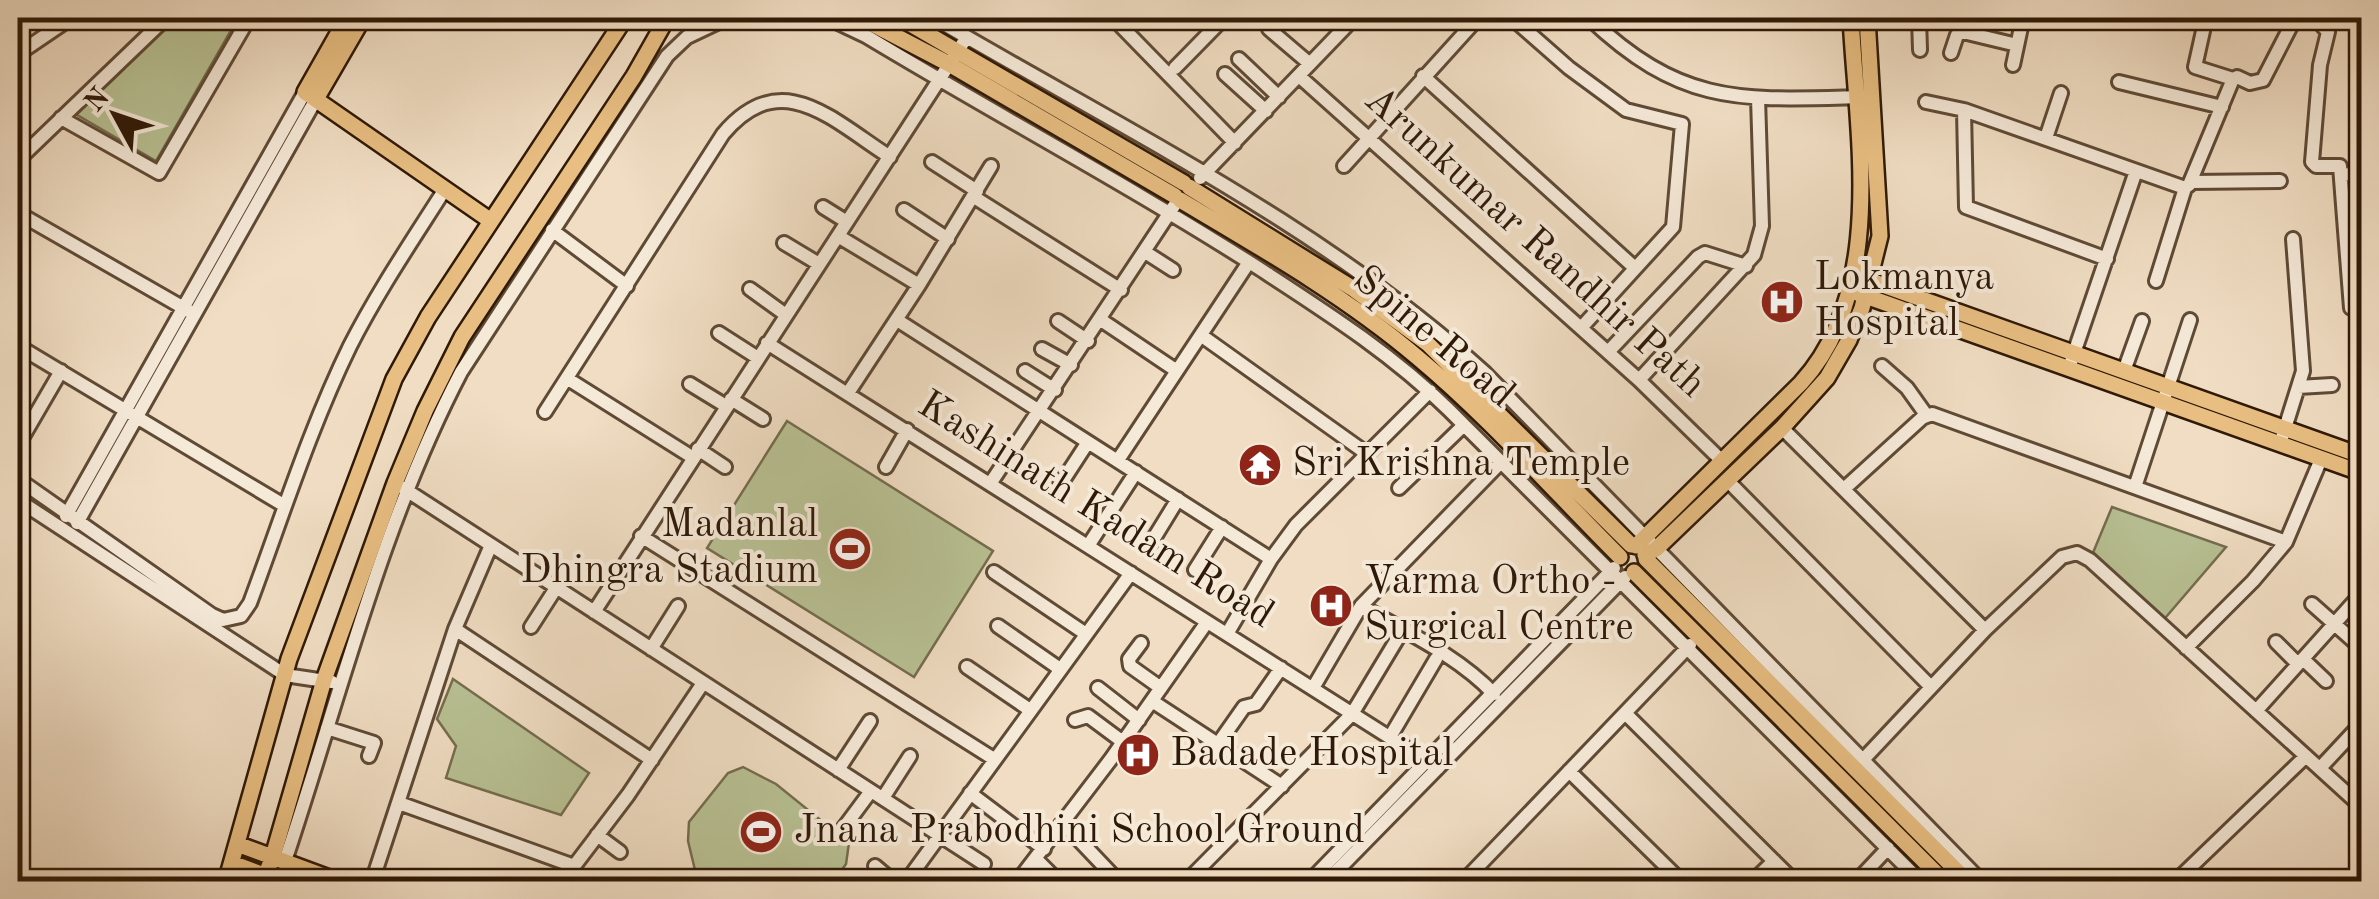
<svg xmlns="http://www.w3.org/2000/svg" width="2379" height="899" font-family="'Old Standard TT',serif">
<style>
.green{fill:#b8c194;stroke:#746d4e;stroke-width:2.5}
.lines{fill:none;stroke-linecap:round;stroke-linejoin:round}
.minor-casing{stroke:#5f4a36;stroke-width:18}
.major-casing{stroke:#2f1907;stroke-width:20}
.minor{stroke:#f5e9d8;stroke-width:12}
.major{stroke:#e8be82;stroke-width:15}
.labels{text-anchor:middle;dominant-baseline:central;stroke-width:8;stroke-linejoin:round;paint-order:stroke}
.street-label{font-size:40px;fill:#2f1907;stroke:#f5e9d8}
.poi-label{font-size:40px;fill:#2f1907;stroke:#f5e9d8;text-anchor:start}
</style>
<rect width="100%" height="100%" fill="#f0ddc3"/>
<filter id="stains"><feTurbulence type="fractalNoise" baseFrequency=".002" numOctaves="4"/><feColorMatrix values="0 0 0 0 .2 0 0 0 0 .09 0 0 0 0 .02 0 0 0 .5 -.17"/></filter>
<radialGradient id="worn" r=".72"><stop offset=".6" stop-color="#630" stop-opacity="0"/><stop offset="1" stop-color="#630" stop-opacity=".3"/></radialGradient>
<path class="green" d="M176,18H238L156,161L72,112Z
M787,421L993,551L914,677L707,548Z
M2112,507L2226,547L2160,624L2090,560Z
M453,679L589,773L561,815L446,778L456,746L437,719Z
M743,767L776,784L849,843L846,864L834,881H717L695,870L688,841L689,822L728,773Z"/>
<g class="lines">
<g class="minor-casing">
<path id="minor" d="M828,18L866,36C997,115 1132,187 1260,269C1326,312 1392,354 1449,410L1921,882
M934,18C1121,128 1323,226 1485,373L1982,882
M1512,18L1569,68L1626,110L1682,124L1673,227L1581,328
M1589,18C1683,107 1742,100 1864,97
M1919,18L1920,50
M2315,18L2328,32L2320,65L2312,162L2316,166H2340L2351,308
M1119,24L1235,143
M1269,29L1310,64
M2203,31L2195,67L2233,79
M1951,53L1957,35L1963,32L2017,45
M18,54L71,18
M1239,59L1279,97
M2013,65L2023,18
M1175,68L1224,18
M1225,74L1266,111
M1299,76L1639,380L1722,461
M1423,76L1635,268
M2119,82L2222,107
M1926,102L1964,110L2185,188L2189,185L2233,79L2237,77L2250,83L2263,80L2295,18
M1964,110L1966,207L2107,259
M61,118L159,173L249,18
M2046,138L2061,93
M18,160L166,18
M932,162L977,191
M1344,166L1478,18
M2341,175L2362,173
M1200,178L1354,18
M2191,182L2280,181
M974,197L1121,290
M823,207L847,222
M904,210L948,239
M18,213L189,311
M552,230L627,286
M838,236L919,285
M784,243L819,264
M1145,252L1173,270
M2156,281L2185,188
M750,289L786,315
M897,320L1271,559
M1101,320L1177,371
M1058,321L1088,341
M719,333L758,358
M1202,336L1366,453
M767,343L1438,768
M18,346L285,506
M1042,349L1071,365
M1608,352L1698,257L1705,253L1746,266
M2071,362L2136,171
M1882,366L1907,388L1927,416
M1025,371L1055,390
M2124,371L2142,321
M568,379L692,457
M1639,380L1754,255L1762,226L1758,98
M690,384L726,406
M2298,387L2332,385
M848,393L919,285L991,166
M731,399L763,419
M545,412L723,134C781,65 832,120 890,157
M1782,428L1985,630
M2282,438L2303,371L2293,239
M18,445L61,371
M698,449L725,467
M1118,460L1249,262
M886,467L907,430
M18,479L212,615L223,620L241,616L250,603C282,517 310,428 350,346C378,291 412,241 445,189
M1727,480L1930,686
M990,484L1174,206
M1060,485L1088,442
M2135,487L2190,320
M403,488L984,864
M1399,488L1464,425
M1845,488L1922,418L1932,414L2286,542
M18,500L285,675L332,682
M66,516L305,92
M77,523L316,99
M641,536L994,759
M1151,543L1178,499
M1088,546L1136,472
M1195,570L1222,527
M994,572L1086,634
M2312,604L2357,644
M1361,606C1406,632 1458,656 1494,694
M594,612L963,43
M998,626L1060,669
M531,627L556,588
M455,629L652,760
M1227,634L1271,559L1296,525L1430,391
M2276,642L2298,664
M1141,643L1129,659L1130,666L1161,688
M2186,648L2253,581L2286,542L2321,459
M651,649L678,606
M2303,659L2326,681
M967,667L1030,710
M1098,688L1139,720
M1313,688L1361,606L1501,462
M1152,701L1282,786
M2256,711L2362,593
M1625,713L1795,882
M1075,720L1088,716L1123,742
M327,728L374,743L369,756
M1390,737L1436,659
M1218,744L1244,707L1256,704L1281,668
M1859,764L1985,630L2062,557L2077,553L2090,560L2362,807
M2320,768L2362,723
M838,770L870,721
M1569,771L1682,882
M970,793L1044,849
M883,798L910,756
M399,803L574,866
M1063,823L1119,882
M842,830L871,791
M597,835L620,852
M1036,859L1059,882
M285,861C340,697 381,525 461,372L667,56L687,37L727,18
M875,866L894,882
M372,882L455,629L491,545
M562,882L628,795L703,683
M906,882L1131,573
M1017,882L1111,759L1207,622
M1186,882L1352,714L1399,636
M1309,882L1614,568
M1326,882L1625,577
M1463,882L1690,645
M1752,882L1774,861
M1856,882L1888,848
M2175,882L2306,756"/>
</g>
<g class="major-casing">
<path id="major" d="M347,18L305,92L491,221
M861,18L949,64L1175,196
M900,18L1184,183
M316,99L363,18
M1189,187L1352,288L1428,344L1631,545
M1180,200C1261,248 1345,296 1417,357C1490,418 1553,490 1620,557
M1863,278L2362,456
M1857,293L2362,473
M1636,546L1801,383C1887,289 1857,134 1851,18
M1645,555L1656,549L1782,428L1827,378L1849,340L1862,308L1880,236L1867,18
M1646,559L1968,882
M1634,572L1945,882
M237,844L340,882
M232,863L282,882
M226,882L289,659L394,379L428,317L625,18
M263,882L273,856L324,680L395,483L425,411L462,337L634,76L667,18"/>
</g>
<use href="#minor" class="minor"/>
<use href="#major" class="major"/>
</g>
<defs>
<g id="hospital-disc" transform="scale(2.25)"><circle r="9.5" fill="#8f2418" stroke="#f5e9d8"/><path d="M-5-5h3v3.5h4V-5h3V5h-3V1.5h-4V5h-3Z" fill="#fff"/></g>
<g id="temple-disc" transform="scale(2.25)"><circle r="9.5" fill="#8f2418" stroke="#f5e9d8"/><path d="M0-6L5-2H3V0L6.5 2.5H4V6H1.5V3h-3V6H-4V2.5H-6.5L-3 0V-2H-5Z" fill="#fff"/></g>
<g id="stadium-disc" transform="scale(2.25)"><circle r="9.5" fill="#8f2418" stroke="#f5e9d8"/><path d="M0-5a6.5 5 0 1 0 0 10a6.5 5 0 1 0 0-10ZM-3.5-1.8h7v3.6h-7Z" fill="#fff"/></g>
</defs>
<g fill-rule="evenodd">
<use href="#hospital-disc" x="1782" y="302"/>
<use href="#temple-disc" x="1260" y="465"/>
<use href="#stadium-disc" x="850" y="549"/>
<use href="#hospital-disc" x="1331" y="606"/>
<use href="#hospital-disc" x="1138" y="755"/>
<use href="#stadium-disc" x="761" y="832"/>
</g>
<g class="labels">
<g class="street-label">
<text transform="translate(1534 243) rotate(42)">Arunkumar Randhir Path</text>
<text transform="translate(1433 338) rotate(40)">Spine Road</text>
<text transform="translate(1095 511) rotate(32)">Kashinath Kadam Road</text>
</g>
<g class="poi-label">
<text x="1814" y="279">Lokmanya<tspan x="1814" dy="46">Hospital</tspan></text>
<text x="1292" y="465">Sri Krishna Temple</text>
<text x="818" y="526" text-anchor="end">Madanlal<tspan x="818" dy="46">Dhingra Stadium</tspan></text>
<text x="1364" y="583">Varma Ortho -<tspan x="1364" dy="46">Surgical Centre</tspan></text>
<text x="1170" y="755">Badade Hospital</text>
<text x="794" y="832">Jnana Prabodhini School Ground</text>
</g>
</g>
<rect width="2379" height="899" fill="none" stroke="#f0ddc3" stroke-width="60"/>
<rect x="20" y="20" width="2339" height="859" fill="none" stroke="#2f1907" stroke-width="5"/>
<rect x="30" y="30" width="2319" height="839" fill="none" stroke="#2f1907" stroke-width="2.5"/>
<g transform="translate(115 115) rotate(310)" stroke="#f5e9d8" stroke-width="8" paint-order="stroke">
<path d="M0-8L18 38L0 25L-18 38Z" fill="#2f1907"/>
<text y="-15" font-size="28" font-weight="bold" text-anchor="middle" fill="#2f1907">N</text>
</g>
<rect width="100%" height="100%" filter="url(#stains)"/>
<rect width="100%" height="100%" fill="url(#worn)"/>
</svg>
